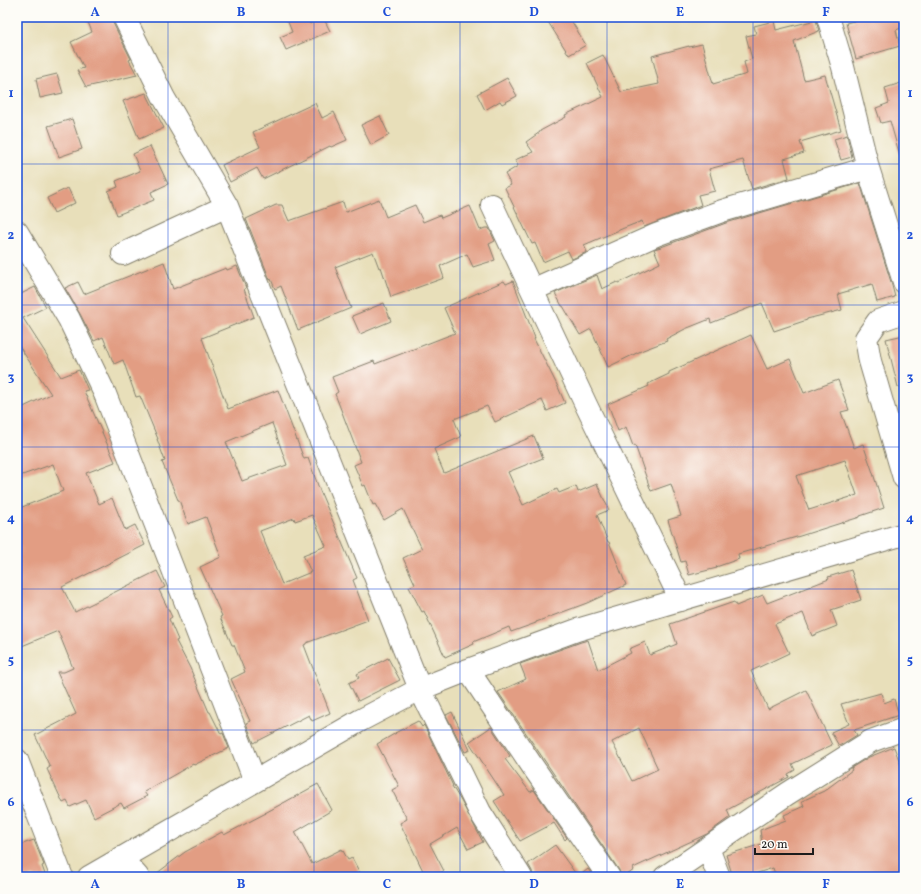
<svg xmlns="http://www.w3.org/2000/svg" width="921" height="894" font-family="Vollkorn,serif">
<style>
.building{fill:#e29d83;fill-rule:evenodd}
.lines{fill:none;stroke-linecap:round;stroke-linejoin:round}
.street-casing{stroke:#827e6b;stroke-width:24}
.street{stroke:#fff;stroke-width:22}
.grid{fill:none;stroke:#1d4ed8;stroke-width:1;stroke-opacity:0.55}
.neatline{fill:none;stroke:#1d4ed8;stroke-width:1.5}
.grid-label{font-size:13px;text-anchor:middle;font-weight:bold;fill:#1d4ed8}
</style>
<rect width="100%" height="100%" fill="#fdfcf7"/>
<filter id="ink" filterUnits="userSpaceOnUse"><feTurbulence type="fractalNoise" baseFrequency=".025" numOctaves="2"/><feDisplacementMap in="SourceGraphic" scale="8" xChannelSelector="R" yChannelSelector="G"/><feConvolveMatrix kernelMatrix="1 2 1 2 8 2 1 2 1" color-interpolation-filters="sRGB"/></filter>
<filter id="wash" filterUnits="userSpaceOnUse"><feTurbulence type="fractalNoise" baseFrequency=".012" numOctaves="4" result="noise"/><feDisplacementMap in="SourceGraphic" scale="16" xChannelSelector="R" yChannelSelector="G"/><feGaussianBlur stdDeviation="0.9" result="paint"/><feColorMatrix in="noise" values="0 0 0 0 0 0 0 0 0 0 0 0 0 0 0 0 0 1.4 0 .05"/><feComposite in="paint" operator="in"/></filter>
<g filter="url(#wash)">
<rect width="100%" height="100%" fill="#e8dfba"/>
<g id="blocks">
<path class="building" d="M86,17H110L131,59L129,60L137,75L86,87L77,70L84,68L71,42L92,32Z
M286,17H307L310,24L323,17L330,31L286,50L280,37L292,32Z
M545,17H569L586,45L569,55Z
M853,17H904V27L896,30L900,46L856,59L846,23L854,21Z
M816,20L819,31L794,41L804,80L825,75L841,130L800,142L804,153L784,159L789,178L752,189L743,160L709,169L715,191L698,195L701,205L644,227L642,221L624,228L584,245L587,252L572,259L568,251L543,262L535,243L532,244L505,188L511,185L505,174L518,166L515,160L533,152L526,142L540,132V131L566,117L565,115L603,97L587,63L603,55L621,92L659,84L652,56L689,46V47L702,44L713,84L747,74L744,62L752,59L746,36L756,34L754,26L774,21L776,30Z
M57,74L63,93L40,98L36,79Z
M507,78L517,96L502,104L500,101L485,110L477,94Z
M904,82V155L900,156L890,121L881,123L876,108L889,103L885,88Z
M146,93L164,128L139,139L123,101Z
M315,103L322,118L334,112L347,140L331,147L330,146L263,179L257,168L230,182L222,165L260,147L253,132Z
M380,116L389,135L371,145L361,125Z
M72,119L82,149L59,157L48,126Z
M847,135L852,157L841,160L834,139Z
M150,146L168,184L151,192L154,200L117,215L108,191L118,187L116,181L140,171L133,154Z
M860,183L891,282L895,297L877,302L872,284L838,294L842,310L807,319V320L774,331L762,303L711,323L710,319L685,329L666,339L667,341L643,350L608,367L591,329L580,335L563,306H562L555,293L597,275L602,289L617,282L618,283L660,263L654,249L661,247L726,223Z
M68,188L75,203L54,213L47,198Z
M379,199L386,217L415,205L423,222L440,215L441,218L470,206L480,230L485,228H489L495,241L489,244L495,260L473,267L467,254L440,266L444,278L391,297L381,267L379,268L373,252L335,267L351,308L298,330L281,286L275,289L271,279L270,280L246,219L276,205H282L289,221L343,202L346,212Z
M164,262L173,289L226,268L227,270L237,266L246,288L244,289L254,317L202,338L228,409L278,390L304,459L308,458L320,491L357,578L353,580L368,620L306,643V644L304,645L330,713L312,721L309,715L254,743L246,723L250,721L231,679L245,672L234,645H232L220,617L222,616L200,567L221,557L206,517L188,524L179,500H178L162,462L165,461L157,439H158L140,396L136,397L123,360L114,364L103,337L94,341L80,314L65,288L78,282L84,294ZM272,423L287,465L242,481L226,442ZM312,515L326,546L303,555L311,572L282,584L260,531L294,518L295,521Z
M504,281L506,284L513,281L535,338L534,339L558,387L565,403L547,411L542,400L495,422L487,406L454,419L461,437L434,449L444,473L534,436L543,458L508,472L523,505L557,489L559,493L576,486L578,492L597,484L609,510L597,515L608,542H609L626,585L587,603L536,622V623L511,632L509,627L473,642L474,644L445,657L424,611L422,612L409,587L415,584L403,558L422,549L403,509L384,520L375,504L373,505L365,485L363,486L354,465L361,462L335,394L338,392L332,377L374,361L375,364L455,333L444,308Z
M35,287L46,307L23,318L61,377L79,370L88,390L84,391L115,462L86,473L99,504L112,498L125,530L135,525L145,545L62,587L75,612L157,571L165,587L159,590L172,617L169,619L178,640L176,641L190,668L209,712H210L221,734L223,733L229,748L194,765L193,764L144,792L147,796L124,808L121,803L94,817L86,800L70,807L67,801L63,803L47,769L50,767L35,735L76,714L57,672H64L73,668L58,631L17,648V509L63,491L53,464L17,477V410L51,394L17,343V296Z
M384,303L391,321L360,334L352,316Z
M751,335L767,369L790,359L804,393L838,380L849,410L841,412L854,448L863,444L872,470L884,508L860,516V517L800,536L738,554L739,559L716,567L717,568L689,575L685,561L681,562L668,520L681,516L671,484L651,491L635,445L633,446L626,427L618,431L608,404L649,386L648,384L669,374V372ZM845,460L857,495L809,510L796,476Z
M904,335V386L898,387L886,339Z
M851,570L861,600L831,610L837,626L812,636L803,613L775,624L789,653L751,671L768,709L806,690L832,745L792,764L795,770L788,774L789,777L727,810L730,817L707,834L633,868L634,870L624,877H621L619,870L498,692L526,679L520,664L581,642L588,640L598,670L631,653L629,649L645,642L650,655L677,644L670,624L734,602L736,606L763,595L767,603L829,579L828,577ZM639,728L658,769L632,781L612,742Z
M388,658L400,680L358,701L349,683L359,678L357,674Z
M881,693L884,703L894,699L899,715L854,730L857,735L839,746L831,732L849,724L841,704Z
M452,712L470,750L465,752L446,715Z
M418,721L422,727L424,725L453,786H452L461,801L483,842L468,849L457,828L430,844L444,871L432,877H426L400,823L407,819L392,790L399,786L377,744L396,733H395Z
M491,727L510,756L505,759L530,792L534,790L567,838L565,840L554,823L520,841L494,801L504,795L469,742Z
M894,747L904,773V877H776L773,868L745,877H733L726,855L762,844L760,830L786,820L784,815L804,806L802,801L824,791L852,770L851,768L869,757Z
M318,784L332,810L295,832L312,864L342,849L348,860L352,858L362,877H152L185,852L222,832L224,835L266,813H265Z
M34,840L44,865L42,866L46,877H22L17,862V846Z
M555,845L578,877L588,869L594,877H533L532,871L528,864Z"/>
</g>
</g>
<g filter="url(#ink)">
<use href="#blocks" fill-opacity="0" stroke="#827e6b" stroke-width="1"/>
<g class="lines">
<g class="street-casing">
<path id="street" d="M124,17L164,98L227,206L420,689L480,812L521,877
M828,17L843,67L868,168L904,282
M492,205L587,407L681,600
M17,232L69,319L105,394L255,781
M123,254L227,206
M532,290L656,235L722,211L868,168
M904,312L878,321L866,338L870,361L904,478
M468,670L533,767L609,877
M17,760L62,877
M708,848L719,877
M121,858L138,877
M89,877L361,720L420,689L468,670L577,630L904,534
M665,877L787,794L871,741L904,729"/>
</g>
<use href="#street" class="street"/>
</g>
</g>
<path class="grid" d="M168,17V877M314,17V877M460,17V877M607,17V877M753,17V877M17,164H904M17,305H904M17,447H904M17,589H904M17,730H904"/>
<rect width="921" height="894" fill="none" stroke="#fdfcf7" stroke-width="44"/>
<path d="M755 848v6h58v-6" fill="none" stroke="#1c1c1c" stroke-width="2"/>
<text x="761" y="848" font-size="12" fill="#1c1c1c" stroke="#fdfcf7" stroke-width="3" paint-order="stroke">20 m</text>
<rect x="22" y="22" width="877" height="850" class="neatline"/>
<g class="grid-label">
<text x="95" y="16">A</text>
<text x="241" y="16">B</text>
<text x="387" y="16">C</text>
<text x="534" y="16">D</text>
<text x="680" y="16">E</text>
<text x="826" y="16">F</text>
<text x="11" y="97">1</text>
<text x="910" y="97">1</text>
<text x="11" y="239">2</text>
<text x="910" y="239">2</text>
<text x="11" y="381">3</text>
<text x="910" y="381">3</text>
<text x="11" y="522">4</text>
<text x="910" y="522">4</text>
<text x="11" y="664">5</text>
<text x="910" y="664">5</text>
<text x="11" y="806">6</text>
<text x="910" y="806">6</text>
<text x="95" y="888">A</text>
<text x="241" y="888">B</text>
<text x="387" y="888">C</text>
<text x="534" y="888">D</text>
<text x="680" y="888">E</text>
<text x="826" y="888">F</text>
</g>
</svg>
